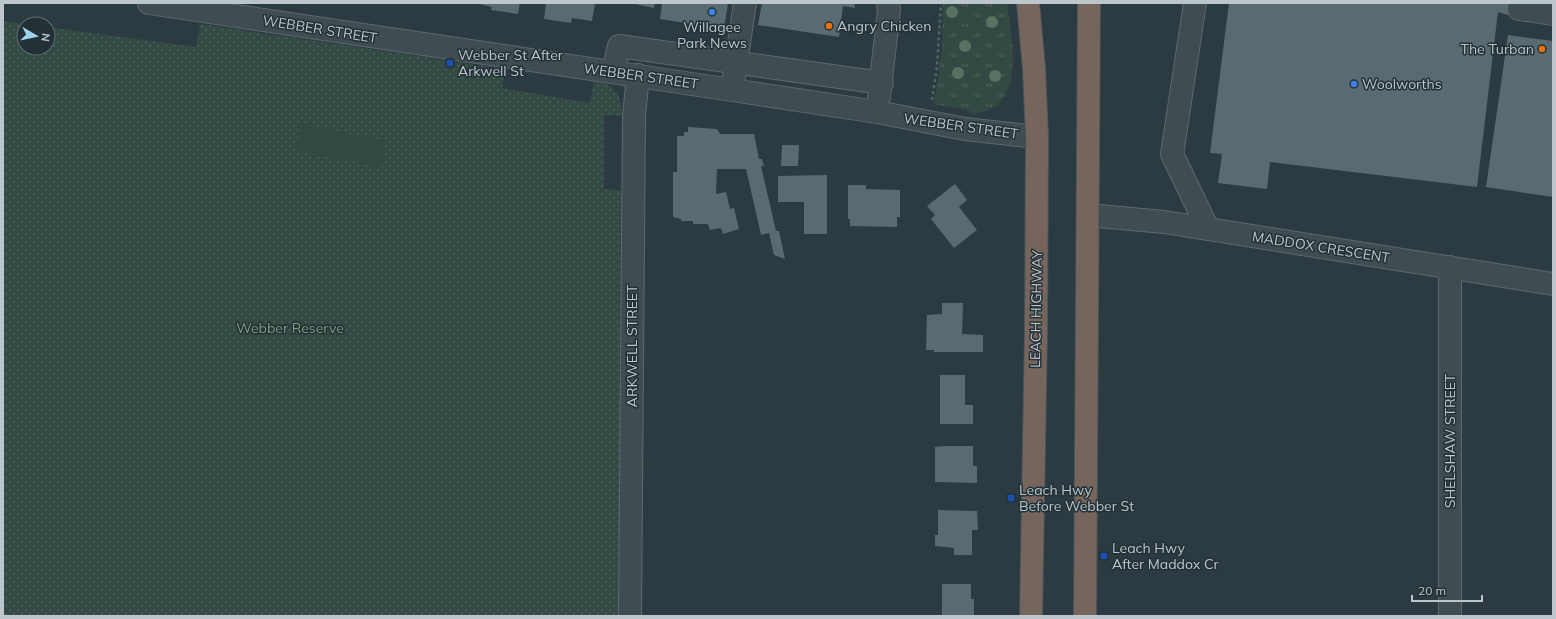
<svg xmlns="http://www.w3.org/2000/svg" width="1556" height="619" font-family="Mulish,sans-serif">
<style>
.grass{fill:url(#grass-tufts)}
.park{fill:url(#park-dots)}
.pitch{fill:#334943}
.building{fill:#596a71}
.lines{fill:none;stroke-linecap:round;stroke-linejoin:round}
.minor-casing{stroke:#5d696f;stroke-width:24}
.highway-casing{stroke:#49565c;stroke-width:24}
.path{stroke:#526562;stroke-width:2.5;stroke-dasharray:3 3;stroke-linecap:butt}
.minor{stroke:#3f4c51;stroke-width:22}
.highway{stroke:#76655d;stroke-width:22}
.tree{fill:#597162}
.shop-dot{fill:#3f7fe0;stroke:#233137;stroke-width:1.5}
.food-dot{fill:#e8710a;stroke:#233137;stroke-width:1.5}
.transit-dot{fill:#1a4fb4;stroke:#233137;stroke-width:1.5}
.labels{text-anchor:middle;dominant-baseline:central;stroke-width:3;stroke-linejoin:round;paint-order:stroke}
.poi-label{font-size:14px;fill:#bcc6cb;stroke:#233137;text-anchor:start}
.street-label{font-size:14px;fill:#bcc6cb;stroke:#233137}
.park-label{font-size:14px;fill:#7f9e7d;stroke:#233137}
</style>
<defs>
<pattern id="grass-tufts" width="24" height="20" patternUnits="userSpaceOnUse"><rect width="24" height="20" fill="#334943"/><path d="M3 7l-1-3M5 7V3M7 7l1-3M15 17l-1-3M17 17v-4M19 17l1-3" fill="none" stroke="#4f625d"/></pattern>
<pattern id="park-dots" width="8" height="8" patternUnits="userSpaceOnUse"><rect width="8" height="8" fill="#334943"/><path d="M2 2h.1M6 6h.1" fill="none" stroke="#4f625d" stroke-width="1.8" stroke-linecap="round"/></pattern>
</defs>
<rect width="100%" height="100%" fill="#2b3b41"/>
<path class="grass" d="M943,3H1007C1012,41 1028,112 970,114V111L934,104L942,49Z"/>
<path class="park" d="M3,21L24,24V48H48V27L196,47L200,24L506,69L502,88L590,103L594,82C599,83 606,83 610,86C620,93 622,105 622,116L604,115V189L623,191L619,616H4L3,614Z"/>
<path class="pitch" d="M302,124L385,141L381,167L296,151Z"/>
<path class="building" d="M475,3H520L518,14L491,10L492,7Z
M546,3H595L592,21L572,18L571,23L544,19Z
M631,3H655L654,8Z
M662,3H728L724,29L660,19Z
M762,3H854L855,8L843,6L839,37L758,25Z
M1229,3H1510L1508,15L1498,12L1477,187L1270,162L1267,189L1218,183L1222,154L1210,153Z
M1508,35L1553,41V197L1486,187Z
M688,127L717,129L720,134H754L759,159H762L764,166H761L776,231H779L785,259L774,255L769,233L761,235L746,169H717L716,194L726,192L730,209L734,208L739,229L723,234L721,228L710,230L708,224H693V221H681V219L673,217V172H677V136H684V132H688Z
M782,145H799L798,166H781Z
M827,175V234H804V202H778V176Z
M955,184L967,200L959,207L977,230L954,248L931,219L935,215L927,206Z
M848,185H866V189L900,190V217H897V227L850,226V219H848Z
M942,303H963L962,334L983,335V352H934V350H926L927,315L942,314Z
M940,375H965V405H973V424H940Z
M944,446H973V466H977V483L935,482V447Z
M938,510L977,511L978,530H972V555H954V548L935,546V535H938Z
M942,584H971V599H974V616H942Z"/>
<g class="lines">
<g class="minor-casing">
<path id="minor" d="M149,3L732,90L877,112L965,129L1037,137
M1195,3L1172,154L1208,229
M1520,3L1519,9L1553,14
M613,72L619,46L882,83
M734,77L745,3
M879,97L889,10L888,3
M1088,215L1164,222L1553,284
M630,616L634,116L638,75
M1450,616V267"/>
</g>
<g class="highway-casing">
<path id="highway" d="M1028,3L1034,68L1037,137L1036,332L1031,616
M1085,616L1089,3"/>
</g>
<path class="path" d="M932,100L937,66L941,3"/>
<use href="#minor" class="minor"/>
<use href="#highway" class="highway"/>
</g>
<g class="tree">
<circle cx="952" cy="12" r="6"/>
<circle cx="992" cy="22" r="6"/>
<circle cx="965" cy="46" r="6"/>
<circle cx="958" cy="73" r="6"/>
<circle cx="995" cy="76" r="6"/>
</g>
<g class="shop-dot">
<circle cx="712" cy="12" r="4"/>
<circle cx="1354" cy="84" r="4"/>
</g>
<g class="food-dot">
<circle cx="829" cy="26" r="4"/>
<circle cx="1542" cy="49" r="4"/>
</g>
<g class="transit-dot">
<rect x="446" y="59" width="8" height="8" rx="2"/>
<rect x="1007" y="494" width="8" height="8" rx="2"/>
<rect x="1100" y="552" width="8" height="8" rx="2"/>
</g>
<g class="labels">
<g class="poi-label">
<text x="837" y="26">Angry Chicken</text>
<text x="712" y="27" text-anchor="middle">Willagee<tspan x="712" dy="16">Park News</tspan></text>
<text x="1534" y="49" text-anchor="end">The Turban</text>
<text x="458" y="55">Webber St After<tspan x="458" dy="16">Arkwell St</tspan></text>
<text x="1362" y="84">Woolworths</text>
<text x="1019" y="490">Leach Hwy<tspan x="1019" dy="16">Before Webber St</tspan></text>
<text x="1112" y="548">Leach Hwy<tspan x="1112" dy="16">After Maddox Cr</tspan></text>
</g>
<g class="street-label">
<text transform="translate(320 29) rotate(9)">WEBBER STREET</text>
<text transform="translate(641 76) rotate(8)">WEBBER STREET</text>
<text transform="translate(961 126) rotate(8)">WEBBER STREET</text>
<text transform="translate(1321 247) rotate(9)">MADDOX CRESCENT</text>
<text transform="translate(1036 309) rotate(-89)">LEACH HIGHWAY</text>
<text transform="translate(632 346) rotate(-90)">ARKWELL STREET</text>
<text transform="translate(1450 441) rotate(-90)">SHELSHAW STREET</text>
</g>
<g class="park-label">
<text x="290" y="328">Webber Reserve</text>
</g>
</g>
<rect width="1556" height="619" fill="none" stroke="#bcc6cb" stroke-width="8"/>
<g transform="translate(36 36) rotate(99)"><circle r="19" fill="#233137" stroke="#606d72"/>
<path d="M0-3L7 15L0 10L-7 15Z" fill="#9ed3ee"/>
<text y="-6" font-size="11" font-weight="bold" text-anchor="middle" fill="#bcc6cb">N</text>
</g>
<path d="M1412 595v6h70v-6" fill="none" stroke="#bcc6cb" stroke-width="2"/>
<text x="1418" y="595" font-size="12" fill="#bcc6cb" stroke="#233137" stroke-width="3" paint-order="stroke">20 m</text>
</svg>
